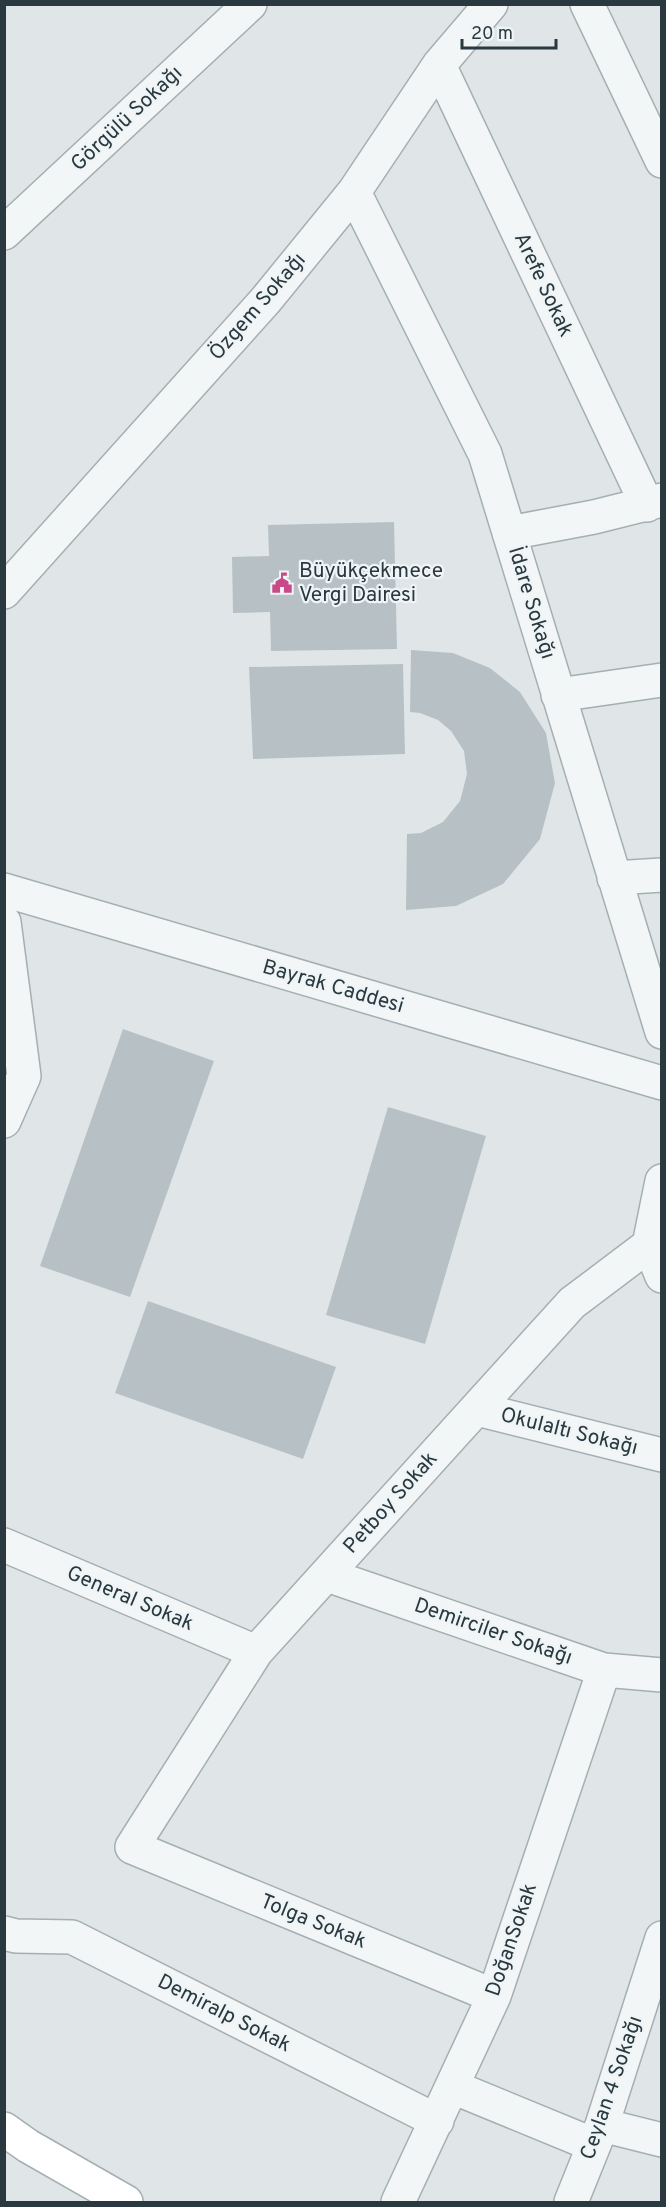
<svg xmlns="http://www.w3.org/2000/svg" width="666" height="2207" font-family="Overpass,sans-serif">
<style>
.building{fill:#b7c1c5}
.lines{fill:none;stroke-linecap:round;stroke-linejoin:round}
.street-casing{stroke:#a5afb2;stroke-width:36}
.secondary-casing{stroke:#a5afb2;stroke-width:36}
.street{stroke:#f3f6f7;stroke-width:33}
.secondary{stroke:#fff;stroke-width:33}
.labels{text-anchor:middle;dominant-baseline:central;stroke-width:4.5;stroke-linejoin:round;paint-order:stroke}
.street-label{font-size:21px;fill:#29393f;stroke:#eff4f6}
.poi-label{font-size:21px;fill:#29393f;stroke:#eff4f6;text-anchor:start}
</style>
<rect width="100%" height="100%" fill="#e0e6e8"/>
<path class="building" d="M394,522L397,649L271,651L270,612L233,613L232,557L269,556L268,525Z
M411,650L453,653L490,668L520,692L546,733L555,783L540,839L503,884L456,906L406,910L407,834L421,833L443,822L460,801L467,774L464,751L451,731L438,720L420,713L410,712Z
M403,664L405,754L253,759L249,667Z
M123,1029L214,1061L130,1297L40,1266Z
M388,1107L486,1136L425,1344L326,1315Z
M148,1301L336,1367L303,1459L115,1393Z"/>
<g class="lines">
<g class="street-casing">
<path id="street" d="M587,4L662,161
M439,65L647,505
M354,192L485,454L662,1032
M4,233L250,4
M509,533L594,517L662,500
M4,592L265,301L354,192L439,65L491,4
M558,695L662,680
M614,878L662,875
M4,890L662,1083
M4,922L24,1076L4,1121
M649,1245L662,1276
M477,1409L662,1455
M4,1545L256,1652
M327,1575L604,1670L662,1675
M4,1933L16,1936L72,1937L437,2121
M494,1996L132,1847L256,1652L572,1303L649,1245L662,1181
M453,2087L594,2145
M602,2125L662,2140
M398,2202L494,1996L604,1670
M571,2202L602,2125L662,1938"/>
</g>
<g class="secondary-casing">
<path id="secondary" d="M4,2129L28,2146L126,2202"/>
</g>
<use href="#street" class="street"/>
<use href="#secondary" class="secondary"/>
</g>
<defs>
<g id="civic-bare" transform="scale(1.62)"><path d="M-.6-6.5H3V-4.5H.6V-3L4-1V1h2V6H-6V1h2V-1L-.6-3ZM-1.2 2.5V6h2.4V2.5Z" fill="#c94a88" stroke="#eff4f6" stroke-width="2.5" paint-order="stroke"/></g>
</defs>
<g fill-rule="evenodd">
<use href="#civic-bare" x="282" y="583"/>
</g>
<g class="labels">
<g class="street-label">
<text transform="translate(127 119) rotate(-43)">Görgülü Sokağı</text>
<text transform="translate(543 285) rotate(65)">Arefe Sokak</text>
<text transform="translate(258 307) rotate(-49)">Özgem Sokağı</text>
<text transform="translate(531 603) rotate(73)">İdare Sokağı</text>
<text transform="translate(333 987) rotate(16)">Bayrak Caddesi</text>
<text transform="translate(569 1432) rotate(14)">Okulaltı Sokağı</text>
<text transform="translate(391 1503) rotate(-48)">Petboy Sokak</text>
<text transform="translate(130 1599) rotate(23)">General Sokak</text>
<text transform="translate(493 1632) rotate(19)">Demirciler Sokağı</text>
<text transform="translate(313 1922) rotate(22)">Tolga Sokak</text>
<text transform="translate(512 1940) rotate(-71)">DoğanSokak</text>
<text transform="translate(224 2014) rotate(27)">Demiralp Sokak</text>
<text transform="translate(612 2088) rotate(-71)">Ceylan 4 Sokağı</text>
</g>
<g class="poi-label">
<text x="299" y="571">Büyükçekmece<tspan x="299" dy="24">Vergi Dairesi</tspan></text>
</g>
</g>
<rect width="666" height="2207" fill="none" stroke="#29393f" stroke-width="12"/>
<path d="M462 39v9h94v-9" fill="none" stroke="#29393f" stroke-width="3"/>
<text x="471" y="39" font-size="18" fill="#29393f" stroke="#eff4f6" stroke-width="4.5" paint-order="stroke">20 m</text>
</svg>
